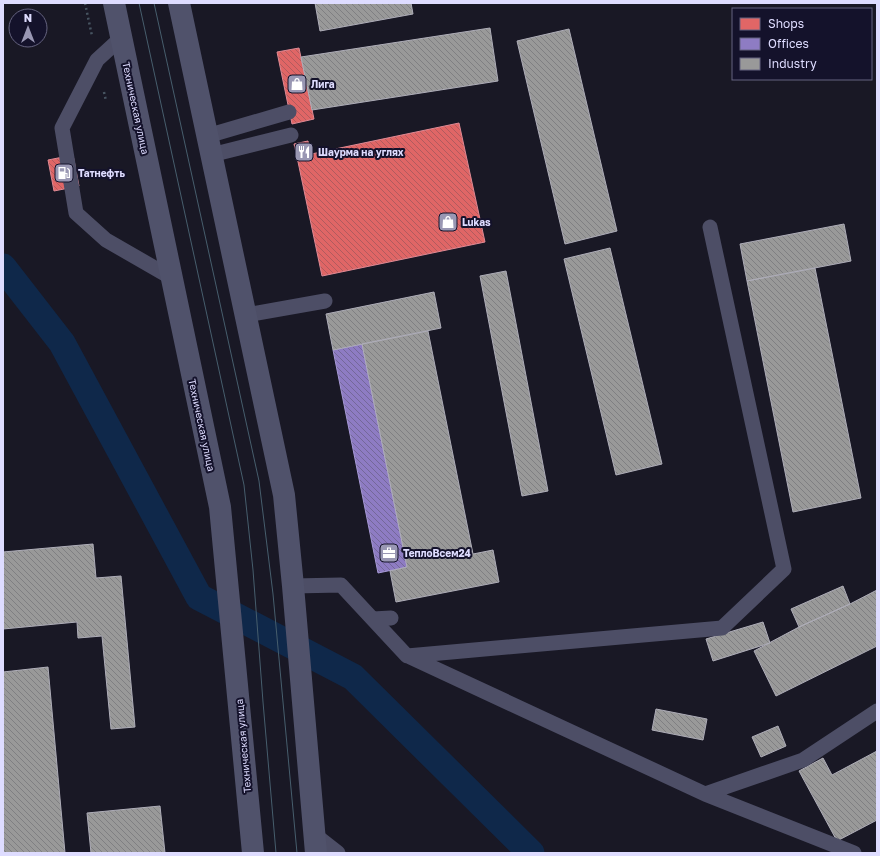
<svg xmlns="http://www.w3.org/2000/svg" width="880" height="856" font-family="'Golos Text',sans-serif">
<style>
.shops{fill:url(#shops-back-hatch);stroke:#df8994}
.offices{fill:url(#offices-back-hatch);stroke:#a699d5}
.industry{fill:url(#industry-back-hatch);stroke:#aeadb8}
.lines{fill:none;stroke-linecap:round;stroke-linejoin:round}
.canal{stroke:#0f284a;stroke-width:27}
.path{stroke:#475461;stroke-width:2.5;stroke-dasharray:2 3;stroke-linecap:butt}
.lane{stroke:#4d4e66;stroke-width:15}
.secondary{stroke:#50526b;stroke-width:22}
.tram{stroke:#475e6d;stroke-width:1}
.labels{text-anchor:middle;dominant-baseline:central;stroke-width:4;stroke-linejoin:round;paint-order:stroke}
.poi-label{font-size:10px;font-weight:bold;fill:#dedcff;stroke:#14122b;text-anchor:start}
.street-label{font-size:10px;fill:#dedcff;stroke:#14122b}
</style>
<defs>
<pattern id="shops-back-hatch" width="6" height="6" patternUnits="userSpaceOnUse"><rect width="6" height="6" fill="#e06666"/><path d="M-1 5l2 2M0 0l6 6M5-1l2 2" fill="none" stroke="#b15b5e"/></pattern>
<pattern id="offices-back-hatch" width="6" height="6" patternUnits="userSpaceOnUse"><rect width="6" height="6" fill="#8e7cc3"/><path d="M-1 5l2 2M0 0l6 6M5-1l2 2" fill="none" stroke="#746899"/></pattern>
<pattern id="industry-back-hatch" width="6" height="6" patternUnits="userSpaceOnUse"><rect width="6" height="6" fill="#999"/><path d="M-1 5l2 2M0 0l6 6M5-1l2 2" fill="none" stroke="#7f7f82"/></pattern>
</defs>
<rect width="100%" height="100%" fill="#191825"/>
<path class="shops" d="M299,48L314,119L292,124L277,52Z
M459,123L485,242L322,276L297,157Z
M308,141L311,155L297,157L294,144Z
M73,155L79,186L54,191L48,160Z"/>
<path class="offices" d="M362,344L407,567L378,573L333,350Z"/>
<path class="industry" d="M315,3H411L413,14L320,31Z
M490,28L498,81L312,110L301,57Z
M569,29L617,231L565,244L517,41Z
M844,224L851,261L747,281L740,244Z
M610,248L662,464L616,475L564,259Z
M815,268L861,498L793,512L747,281Z
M506,271L548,491L522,496L480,276Z
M434,292L441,328L333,350L326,314Z
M428,331L473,554L493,550L499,582L396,602L390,571L407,567L362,344Z
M93,544L96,578L121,576L135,727L111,729L102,636L78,638L77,622L3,629V552Z
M843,586L850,604L799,627L791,609Z
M877,590V646L776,696L754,651L799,627L850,604Z
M763,622L770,643L713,661L706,639Z
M48,667L65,853H3V672Z
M656,709L707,719L703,740L652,730Z
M778,726L786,746L761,757L752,737Z
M877,751V820L837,841L799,771L823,758L832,775Z
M160,806L165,853H91L87,813Z"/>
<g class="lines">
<path class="canal" d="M3,267L62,343L199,597L353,677L531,853"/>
<path class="path" d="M85,3L92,36
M104,92L106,101"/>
<path class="lane" d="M121,38L97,60L62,128L76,213L106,240L172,278
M207,136L289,112
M211,155L291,135
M246,315L325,301
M293,586L341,585L407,656L722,628L784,569L710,227
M373,619L391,618
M408,656L705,794L854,853
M705,794L803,760L877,711
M315,835L338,853"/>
<path class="secondary" d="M114,3L220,507L253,853
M179,3L284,495L293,586L316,853"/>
<path class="tram" d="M139,3L244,485L253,570L263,702L276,853
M154,3L259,481L273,594L297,853"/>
</g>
<defs>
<g id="shop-square" transform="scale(1)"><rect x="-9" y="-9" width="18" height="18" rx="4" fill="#9997b3" stroke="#14122b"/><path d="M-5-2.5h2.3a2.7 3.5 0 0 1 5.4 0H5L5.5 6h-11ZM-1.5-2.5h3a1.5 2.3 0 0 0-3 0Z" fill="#fff"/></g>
<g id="restaurant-square" transform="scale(1)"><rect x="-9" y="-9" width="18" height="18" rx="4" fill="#9997b3" stroke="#14122b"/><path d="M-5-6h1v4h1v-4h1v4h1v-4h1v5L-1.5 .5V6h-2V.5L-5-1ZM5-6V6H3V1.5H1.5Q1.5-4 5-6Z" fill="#fff"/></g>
<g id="fuel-square" transform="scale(1)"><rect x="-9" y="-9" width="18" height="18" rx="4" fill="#9997b3" stroke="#14122b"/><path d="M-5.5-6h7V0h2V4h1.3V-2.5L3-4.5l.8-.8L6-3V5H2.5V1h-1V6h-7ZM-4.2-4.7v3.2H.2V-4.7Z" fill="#fff"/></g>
<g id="office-square" transform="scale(1)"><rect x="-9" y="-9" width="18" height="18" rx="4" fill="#9997b3" stroke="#14122b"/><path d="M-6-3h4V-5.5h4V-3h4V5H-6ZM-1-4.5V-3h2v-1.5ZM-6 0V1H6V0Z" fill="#fff"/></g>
</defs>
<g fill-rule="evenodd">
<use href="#shop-square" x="297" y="84"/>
<use href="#restaurant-square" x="304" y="152"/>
<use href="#fuel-square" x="64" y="173"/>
<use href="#shop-square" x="448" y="222"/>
<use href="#office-square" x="389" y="553"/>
</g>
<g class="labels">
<g class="poi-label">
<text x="311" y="84">Лига</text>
<text x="318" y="152">Шаурма на углях</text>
<text x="78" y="173">Татнефть</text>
<text x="462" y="222">Lukas</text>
<text x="403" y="553">ТеплоВсем24</text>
</g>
<g class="street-label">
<text transform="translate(136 108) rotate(78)">Техническая улица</text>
<text transform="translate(202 425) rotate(78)">Техническая улица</text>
<text transform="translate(243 746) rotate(-95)">Техническая улица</text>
</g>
</g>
<rect width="880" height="856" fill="none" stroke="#dedcff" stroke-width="8"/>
<rect x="732" y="8" width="140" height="72" fill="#14122b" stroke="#656380"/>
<rect x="740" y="18" width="20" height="12" fill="#e06666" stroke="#656380"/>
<text x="768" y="28" font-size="12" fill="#dedcff">Shops</text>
<rect x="740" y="38" width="20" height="12" fill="#8e7cc3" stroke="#656380"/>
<text x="768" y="48" font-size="12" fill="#dedcff">Offices</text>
<rect x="740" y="58" width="20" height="12" fill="#999999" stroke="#656380"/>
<text x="768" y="68" font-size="12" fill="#dedcff">Industry</text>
<g transform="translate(28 28)"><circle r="19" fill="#14122b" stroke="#656380"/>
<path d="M0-3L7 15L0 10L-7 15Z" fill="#9997b3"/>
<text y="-6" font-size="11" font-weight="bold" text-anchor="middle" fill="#dedcff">N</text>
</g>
</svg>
